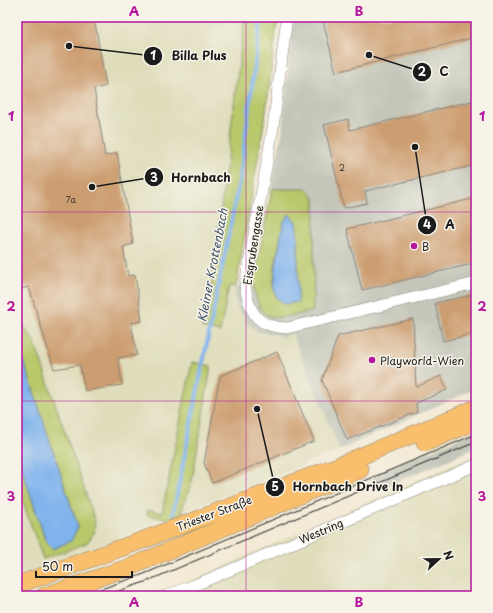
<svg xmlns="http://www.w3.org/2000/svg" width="493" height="613" font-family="'Playpen Sans',sans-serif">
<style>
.built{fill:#dfddbb}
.industrial{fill:#c3c6b9}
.green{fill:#b8c86b;stroke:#6a7244;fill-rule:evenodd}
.water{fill:#80b3ed;stroke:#4e6884}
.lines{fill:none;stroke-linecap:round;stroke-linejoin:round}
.stream{stroke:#80b3ed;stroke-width:4}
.building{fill:#cc9d6f}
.minor-casing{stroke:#888378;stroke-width:12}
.primary-casing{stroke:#888378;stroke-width:18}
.minor{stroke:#fff;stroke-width:11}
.primary{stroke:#f9bf6d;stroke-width:17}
.tram{stroke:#1c1c1c;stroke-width:1}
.grid{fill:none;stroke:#b5179e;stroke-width:1;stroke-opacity:0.55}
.poi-dot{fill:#b5179e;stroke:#f7f3e8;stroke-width:1.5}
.labels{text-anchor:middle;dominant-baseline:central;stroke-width:3;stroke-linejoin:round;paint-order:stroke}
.number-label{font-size:9px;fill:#483c31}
.street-label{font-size:11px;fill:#1c1c1c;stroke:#f7f3e8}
.poi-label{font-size:11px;fill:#1c1c1c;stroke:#f7f3e8;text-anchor:start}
.water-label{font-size:12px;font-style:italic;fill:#445870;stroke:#f7f3e8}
.leader{fill:none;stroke:#1c1c1c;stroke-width:1.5}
.callout-dot{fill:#1c1c1c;stroke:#f7f3e8;stroke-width:1.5}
.mark-label{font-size:12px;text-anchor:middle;font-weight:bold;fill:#fff}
.callout-label{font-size:12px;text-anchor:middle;font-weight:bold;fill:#1c1c1c;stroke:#f7f3e8;stroke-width:3;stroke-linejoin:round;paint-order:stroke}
.neatline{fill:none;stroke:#b5179e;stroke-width:1.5}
.grid-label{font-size:13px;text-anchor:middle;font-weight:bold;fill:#b5179e}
</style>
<rect width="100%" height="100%" fill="#f7f3e8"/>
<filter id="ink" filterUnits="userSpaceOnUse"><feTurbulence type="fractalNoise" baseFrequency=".025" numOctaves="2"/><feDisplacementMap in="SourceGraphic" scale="8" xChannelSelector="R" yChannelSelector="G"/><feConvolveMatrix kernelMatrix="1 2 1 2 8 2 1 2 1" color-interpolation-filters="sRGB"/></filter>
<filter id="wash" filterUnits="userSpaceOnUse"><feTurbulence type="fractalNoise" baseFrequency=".012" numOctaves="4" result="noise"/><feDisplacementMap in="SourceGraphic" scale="16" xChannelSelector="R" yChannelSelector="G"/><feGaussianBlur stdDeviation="0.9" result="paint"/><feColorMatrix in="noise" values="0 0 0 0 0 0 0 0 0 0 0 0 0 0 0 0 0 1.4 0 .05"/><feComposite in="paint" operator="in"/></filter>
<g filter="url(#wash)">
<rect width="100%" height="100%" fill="#f3ead5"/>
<path class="built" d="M17,17H245L211,288L203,328L220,331L229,286L235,287V299L248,324L258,332L275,336L292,334L340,450L307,462V464L164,519L87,552L36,571L17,576V485L43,559L87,543L94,533L95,527V521L34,341L17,318Z
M476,454V596H149L179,586Z"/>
<path class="industrial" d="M293,17H476V388L340,450L292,334L281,338L280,336L258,332L248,324L238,309L235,299V287L254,280L282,133Z
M476,431V448L377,490L370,476Z"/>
<path class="green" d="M245,17H278L266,112L237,282L235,287L229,286L220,332L202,328L211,288Z
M272,189H307L315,199L313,311C278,319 256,328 254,280ZM283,224L298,238V257L277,298C269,276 280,246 283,224Z
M17,318L34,341L95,521L94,533L87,543L43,559L17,485V453L45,539L78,527L17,341Z
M192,362L211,366L192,481L181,512H184L183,514L168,519L147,515L148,510L162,513Z"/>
<path class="water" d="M289,214L296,222L298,238V302L285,304L277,298L274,290L275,273L283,223Z
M17,341L78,527L71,541L53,549L45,539L17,453Z"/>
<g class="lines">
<path class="stream" d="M173,514L240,177L261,17"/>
</g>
<g id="blocks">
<path class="building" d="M17,17H94L106,86L94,89L105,156L117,153L133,244L123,247L128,276L135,275L142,321L131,323L137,355L118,358L122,385L85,391L80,365L54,369L29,287L21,289L17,266Z
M322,17H476V37L336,72Z
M476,100V165L365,191L367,203L344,208L324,125L348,119L350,130Z
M476,198V263L362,290L347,229Z
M476,294V333L443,341L435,303Z
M413,319L416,387L441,376L447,390L416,403L417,412L347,440L322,380L338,336Z
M277,352L314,441L212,483L204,463L220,376Z"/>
</g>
</g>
<g filter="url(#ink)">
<use href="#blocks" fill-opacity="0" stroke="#888378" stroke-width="1"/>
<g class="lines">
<g class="minor-casing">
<path id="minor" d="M287,17L273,128L245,285C249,313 257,327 287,328L476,283
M166,596L200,583L476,465"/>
</g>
<g class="primary-casing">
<path id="primary" d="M425,443L476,421
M17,585L146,539L335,467L476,408
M44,596L130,567L360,470"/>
</g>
<use href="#minor" class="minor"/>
<use href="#primary" class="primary"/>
<path class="tram" d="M81,596L144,574L476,434
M104,596L145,582L476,442"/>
</g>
</g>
<path class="grid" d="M246,17V596M17,212H476M17,401H476"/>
<g class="poi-dot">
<circle cx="414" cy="246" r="4"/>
<circle cx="372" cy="360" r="4"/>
</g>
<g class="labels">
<g class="number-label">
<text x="342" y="167">2</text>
<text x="71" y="199">7a</text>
</g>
<g class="street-label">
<text transform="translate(253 245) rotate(-81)">Eisgrubengasse</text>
<text transform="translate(214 513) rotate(-21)">Triester Straße</text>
<text transform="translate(321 531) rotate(-23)">Westring</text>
</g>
<g class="poi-label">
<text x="422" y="246">B</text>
<text x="380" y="360">Playworld-Wien</text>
</g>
<g class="water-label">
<text transform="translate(212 265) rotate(-79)">Kleiner Krottenbach</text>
</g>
</g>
<path class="leader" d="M69 46L153 56M369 55L422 72M92 187L154 177M415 147L427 225M257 409L275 487"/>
<g class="callout-dot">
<circle cx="69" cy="46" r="4"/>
<circle cx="369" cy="55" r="4"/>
<circle cx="92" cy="187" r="4"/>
<circle cx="415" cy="147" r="4"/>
<circle cx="257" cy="409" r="4"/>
<circle cx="153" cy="56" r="10"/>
<circle cx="422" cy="72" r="10"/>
<circle cx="154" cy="177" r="10"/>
<circle cx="427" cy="225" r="10"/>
<circle cx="275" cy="487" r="10"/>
</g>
<g class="mark-label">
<text x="153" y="60">1</text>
<text x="422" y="76">2</text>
<text x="154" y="182">3</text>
<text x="427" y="229">4</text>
<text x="275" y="491">5</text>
</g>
<g class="callout-label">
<text x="199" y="60">Billa Plus</text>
<text x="444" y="76">C</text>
<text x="201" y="182">Hornbach</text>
<text x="450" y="229">A</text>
<text x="348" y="491">Hornbach Drive In</text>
</g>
<rect width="493" height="613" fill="none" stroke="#f7f3e8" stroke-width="44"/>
<g transform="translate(439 559) rotate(68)" stroke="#f7f3e8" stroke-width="3" paint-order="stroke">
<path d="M0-3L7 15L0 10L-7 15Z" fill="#1c1c1c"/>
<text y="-6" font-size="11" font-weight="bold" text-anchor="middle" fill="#1c1c1c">N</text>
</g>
<path d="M36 571v6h96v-6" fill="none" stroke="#1c1c1c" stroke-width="2"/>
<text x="42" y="571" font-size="12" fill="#1c1c1c" stroke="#f7f3e8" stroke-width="3" paint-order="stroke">50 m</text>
<rect x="22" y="22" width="449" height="569" class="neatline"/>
<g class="grid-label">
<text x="134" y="16">A</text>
<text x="359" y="16">B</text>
<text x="11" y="121">1</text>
<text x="482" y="121">1</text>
<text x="11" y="311">2</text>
<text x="482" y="311">2</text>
<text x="11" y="501">3</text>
<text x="482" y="501">3</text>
<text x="134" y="607">A</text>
<text x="359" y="607">B</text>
</g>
</svg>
